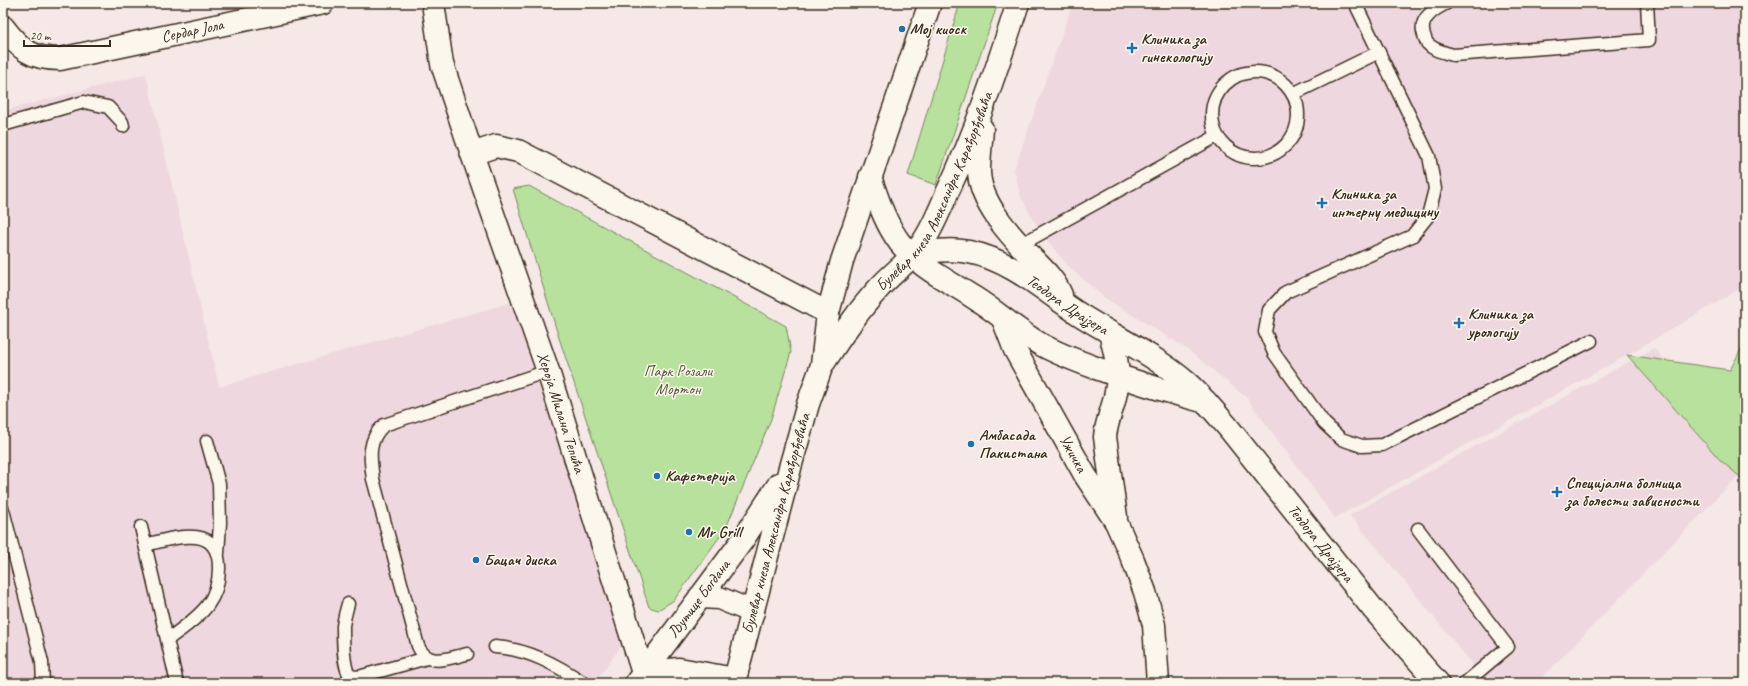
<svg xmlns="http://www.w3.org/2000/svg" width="1748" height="686" font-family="Caveat,sans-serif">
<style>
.built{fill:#eed7de}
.green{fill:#b8e19d;stroke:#7a865e}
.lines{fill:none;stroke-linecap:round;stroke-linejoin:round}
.lane-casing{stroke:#3b2a1e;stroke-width:15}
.street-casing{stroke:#3b2a1e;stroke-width:25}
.secondary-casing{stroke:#3b2a1e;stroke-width:25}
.lane{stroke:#fbf7ec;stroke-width:12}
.street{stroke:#fbf7ec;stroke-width:22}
.secondary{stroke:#fbf7ec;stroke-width:22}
.poi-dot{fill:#1f6fb2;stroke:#fbf7ec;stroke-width:1.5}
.labels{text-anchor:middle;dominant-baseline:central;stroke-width:3;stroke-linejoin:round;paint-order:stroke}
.poi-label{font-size:16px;font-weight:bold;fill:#3b2a1e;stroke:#fbf7ec;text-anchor:start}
.street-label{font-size:16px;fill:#3b2a1e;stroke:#fbf7ec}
.park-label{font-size:16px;fill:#5a583e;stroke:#fbf7ec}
</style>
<rect width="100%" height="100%" fill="#f5e8e6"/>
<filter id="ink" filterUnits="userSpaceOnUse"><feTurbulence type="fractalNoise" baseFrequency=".025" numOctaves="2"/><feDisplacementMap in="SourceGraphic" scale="8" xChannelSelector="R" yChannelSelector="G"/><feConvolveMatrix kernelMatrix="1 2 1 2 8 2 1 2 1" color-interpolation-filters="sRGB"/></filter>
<g filter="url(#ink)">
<path class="built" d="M1073,3H1745V286L1627,355L1335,518L1246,397L1187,349L1105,298L1070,268L1041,233L1021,197L1014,170Z
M146,74L219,387L516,301L622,645L594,683H3V111Z
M1654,348L1745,455V469L1537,683H1488L1350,515Z"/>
<path class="green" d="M960,3H998L936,185L908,175Z
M529,186L786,326L791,352L771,419L726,528L674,600L658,610L649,607L559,338L513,189Z
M1745,342V481L1721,461L1627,355L1730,370Z"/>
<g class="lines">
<g class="lane-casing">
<path id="lane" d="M1355,3L1429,156L1435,189L1428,216L1412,236L1286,292L1269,310L1265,332L1274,353L1324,423L1341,439L1362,446L1382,445L1591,341
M1447,3C1434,9 1418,19 1424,35C1425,38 1426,41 1427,43C1434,51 1444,52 1453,55L1649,40L1647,3
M1212 115a43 43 0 1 1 86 0a43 43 0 1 1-86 0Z
M1293,94L1379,52
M3,125L84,102L108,107L122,122L123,126
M1020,245L1217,136
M207,441L219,484L220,523L218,554
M3,510L42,662L43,683
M141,527L177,683
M1418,529L1508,647L1465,683
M145,545C174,538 220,522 219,569C219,583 215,595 207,606C196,620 180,630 167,640
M348,604C346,611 344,619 343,626C343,635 343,671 350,675C354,678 358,677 362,676L427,658
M495,647C528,649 557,665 584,683
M467,654C448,658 428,668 418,646L373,479C370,458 367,440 384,425L548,371"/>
</g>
<g class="street-casing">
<g id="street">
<path id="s1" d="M433,3L442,64L472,154L548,371L643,673"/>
<path id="s2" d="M3,27C20,49 31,59 60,59L323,3"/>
<path d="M472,154L496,146L518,151L828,313"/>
<path id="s3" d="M1003,319L1015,350L1085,475L1116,522L1133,560L1145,592L1154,625L1158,683"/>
<path d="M1110,333C1116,355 1121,375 1115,397C1112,411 1106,423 1105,437L1116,517"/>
</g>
</g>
<g class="secondary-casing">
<g id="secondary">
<path d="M982,129C981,143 979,157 979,172C980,203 1010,235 1031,257C1042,268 1055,280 1061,295"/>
<path d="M870,177C878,200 885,223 900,243C920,268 947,280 973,297C996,311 1016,330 1040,344C1058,354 1077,361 1096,368C1132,381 1168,392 1206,402"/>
<path id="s4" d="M913,256C932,251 949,248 969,252C1011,260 1044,291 1079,314C1113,336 1155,355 1186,382C1201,395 1214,411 1227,426L1373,609L1438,683"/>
<path id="s5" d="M825,361C842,335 858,311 879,288C893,272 912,260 923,242C933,227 940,210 947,193C976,132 997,68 1018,3"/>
<path d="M700,597L719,598L753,612"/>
<path d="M643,673L679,669L735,679"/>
<path id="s6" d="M636,683L742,541L779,484"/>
<path id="s7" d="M734,683L791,464L808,404L822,365L828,313L842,261L930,3"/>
</g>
</g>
<use href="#lane" class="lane"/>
<use href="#street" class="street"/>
<use href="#secondary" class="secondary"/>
</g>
</g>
<g class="poi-dot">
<circle cx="902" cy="29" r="4"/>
<path d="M1130 42h4v4h4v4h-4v4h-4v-4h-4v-4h4z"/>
<path d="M1320 197h4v4h4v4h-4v4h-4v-4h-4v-4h4z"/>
<path d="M1457 317h4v4h4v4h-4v4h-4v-4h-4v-4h4z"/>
<circle cx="971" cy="444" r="4"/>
<circle cx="657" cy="476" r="4"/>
<path d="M1555 486h4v4h4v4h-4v4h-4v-4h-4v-4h4z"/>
<circle cx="689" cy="532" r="4"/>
<circle cx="476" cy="560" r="4"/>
</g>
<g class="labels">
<g class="poi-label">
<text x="910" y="29">Мој киоск</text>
<text x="1141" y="39">Клиника за<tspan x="1141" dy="18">гинекологију</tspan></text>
<text x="1331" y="194">Клиника за<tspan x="1331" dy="18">интерну медицину</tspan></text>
<text x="1468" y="314">Клиника за<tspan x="1468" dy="18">урологију</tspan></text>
<text x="979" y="435">Амбасада<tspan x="979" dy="18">Пакистана</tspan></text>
<text x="665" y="476">Кафетерија</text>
<text x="1566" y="483">Специјална болница<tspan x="1566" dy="18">за болести зависности</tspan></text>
<text x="697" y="532">Mr Grill</text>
<text x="484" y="560">Бацач диска</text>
</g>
<g class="street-label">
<text stroke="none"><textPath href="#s2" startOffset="204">Сердар Јола</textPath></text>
<text stroke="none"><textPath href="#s5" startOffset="204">Булевар кнеза Александра Карађорђевића</textPath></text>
<text stroke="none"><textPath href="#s4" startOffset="169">Теодора Драјзера</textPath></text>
<text stroke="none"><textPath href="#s1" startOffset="430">Хероја Милана Тепића</textPath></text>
<text stroke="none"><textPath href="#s3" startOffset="152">Ужичка</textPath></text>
<text stroke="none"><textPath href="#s7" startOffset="165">Булевар кнеза Александра Карађорђевића</textPath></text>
<text stroke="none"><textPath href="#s4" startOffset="521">Теодора Драјзера</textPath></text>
<text stroke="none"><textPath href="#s6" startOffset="105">Љутице Богдана</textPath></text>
</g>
<g class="park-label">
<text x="678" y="371">Парк Розали<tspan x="678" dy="18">Мортон</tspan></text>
</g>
</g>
<rect width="1748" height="686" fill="none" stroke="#fbf7ec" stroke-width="16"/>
<rect x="8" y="8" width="1732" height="670" fill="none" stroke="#3b2a1e" stroke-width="1.5" filter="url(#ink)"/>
<path d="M24 40v6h86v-6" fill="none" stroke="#3b2a1e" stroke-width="2"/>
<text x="30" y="40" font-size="12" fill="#3b2a1e" stroke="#fbf7ec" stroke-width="3" paint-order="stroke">20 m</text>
</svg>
